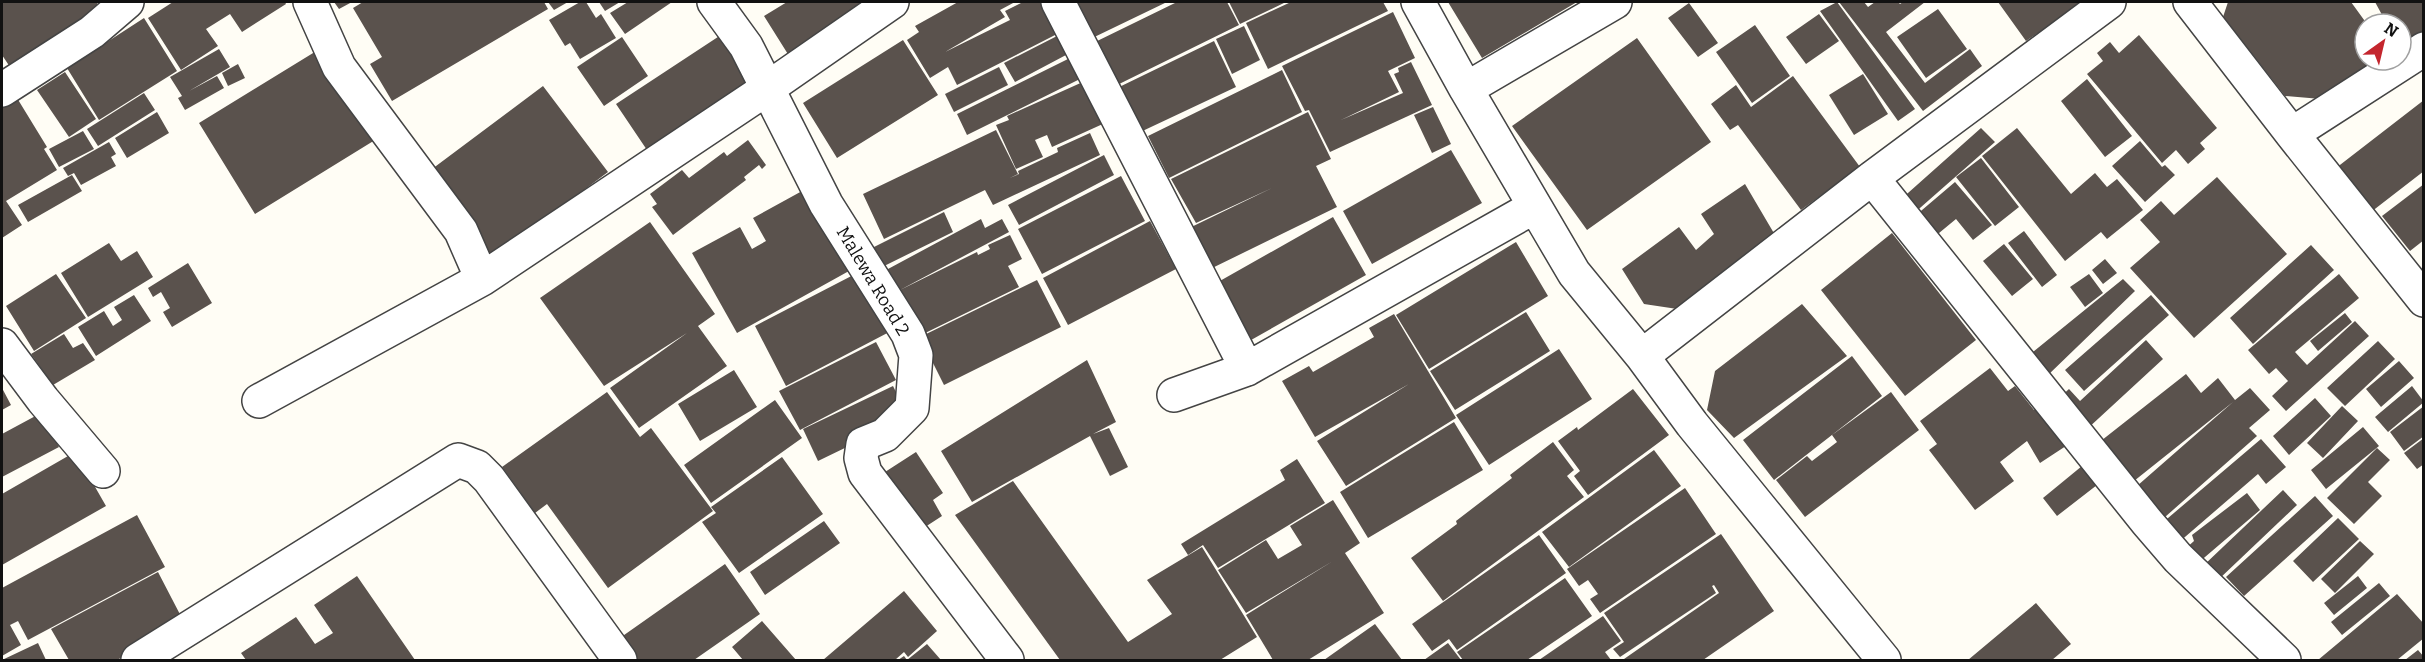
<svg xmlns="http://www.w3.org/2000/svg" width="2425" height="662" font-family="Bitter,serif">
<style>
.building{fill:#5a524d}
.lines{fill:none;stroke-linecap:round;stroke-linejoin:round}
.minor-casing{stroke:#444;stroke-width:36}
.minor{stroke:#fff;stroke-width:33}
.labels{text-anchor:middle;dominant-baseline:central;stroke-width:6;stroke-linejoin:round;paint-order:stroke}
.street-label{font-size:18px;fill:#111;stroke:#fff}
</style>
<rect width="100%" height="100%" fill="#fffdf5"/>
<path class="building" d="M2,2H100L97,3L102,10L10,67L2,55Z
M173,2H285L286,4L242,32L230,14L206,29L218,46L181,70L148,18Z
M334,2H352L339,9Z
M363,2H544L548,9L392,101L370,64L382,57L353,8Z
M548,2H568L554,10Z
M580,2H586L596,18L601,14L616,38L580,59L570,43L565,46L549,20Z
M599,2H620L605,11Z
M628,2H672L625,34L610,13Z
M787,2H880L791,59L764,16Z
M958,2H1015L1000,10L1005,17L945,52L1010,20L1005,11L1023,2H1040L1057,34L957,85L948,67L930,78L907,40L919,32L915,26Z
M1064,2H1167L1084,42Z
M1177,2H1227L1239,25L1111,88L1089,45Z
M1229,2H1286L1240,24Z
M1291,2H1383L1388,11L1268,69L1246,23Z
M1448,2H1577L1482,58Z
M1837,2L1915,109L1898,121L1820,11Z
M1839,2H1864L1868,7L1875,2H1898L1900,4L1903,2H1925L1886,32L1925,83L1970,49L1982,66L1923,111Z
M1998,2H2084L2026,41Z
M2228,2H2351L2367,24H2365V60H2378L2321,99L2285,96L2223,17Z
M2375,2H2424V31L2401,43V24H2387Z
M1689,3L1718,43L1698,57L1668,18Z
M1938,9L1967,49L1926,78L1897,37Z
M1393,12L1415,58L1388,71L1399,92L1341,120L1403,93L1394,74L1399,72L1398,68L1411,62L1432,105L1330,152L1309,110L1305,111L1282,66Z
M1819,14L1839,41L1806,64L1786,37Z
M144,18L177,71L99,120L67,68Z
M1755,25L1790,76L1752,103L1716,52Z
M1244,26L1260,60L1232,74L1216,39Z
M727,31L760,80L649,153L616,104Z
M2139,35L2217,128L2200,143L2205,149L2188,164L2176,150L2162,163L2087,74L2103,61L2097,53L2110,42L2119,53Z
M1057,36L1066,55L1015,82L1004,63Z
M622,37L648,76L604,106L577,67Z
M1637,38L1711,142L1587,230L1512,126Z
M903,40L938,95L837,158L803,103Z
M1214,41L1236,87L1134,135L1111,91Z
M219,49L230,67L189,91L217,76L224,88L185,110L178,98L182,96L170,77Z
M318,50L375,140L255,214L199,123Z
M1072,57L1082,78L967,135L957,114Z
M238,64L245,78L228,86L222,73Z
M999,67L1008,85L954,112L945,94Z
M1282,70L1302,112L1169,178L1148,136Z
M65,72L96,119L69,137L37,90Z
M1863,74L1888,114L1854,135L1829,95Z
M1793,76L1860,167L1801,210L1738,125L1730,130L1711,104L1736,85L1751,107Z
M2087,79L2132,136L2105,157L2061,101Z
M1085,81L1105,123L1052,147L1047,135L1035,140L1043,157L1016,169L996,125L1009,120L1007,116Z
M543,86L608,172L489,261L424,175Z
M144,93L155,110L98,146L87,129Z
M17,98L47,147L44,149L57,170L6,201L22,225L2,238V107Z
M2424,100V171L2371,212L2336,168Z
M1433,107L1451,144L1432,153L1414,115Z
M157,112L169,133L127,158L115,138Z
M1308,112L1331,159L1316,166L1337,207L1202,273L1181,232L1272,188L1196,223L1171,179Z
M1981,128L1995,142L1912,215L1899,201Z
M2017,128L2071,194L2095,173L2107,187L2117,179L2143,210L2107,239L2101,232L2065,261L1982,156Z
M996,130L1018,174L1010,178L1019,174L1018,171L1058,152L1057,148L1090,133L1100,155L993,205L985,190L884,239L863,194Z
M83,131L94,149L59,167L49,149Z
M748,140L766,165L762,169L759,165L744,177L746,180L673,235L652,207L657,204L650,194L682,170L689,178L724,152L727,156Z
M2140,141L2162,167L2165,165L2175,175L2145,202L2112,166Z
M109,142L116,154L111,157L116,166L81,185L74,173L68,176L63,168Z
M1451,150L1482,203L1372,264L1343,211Z
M1104,155L1114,175L1019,225L1008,205Z
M1981,158L2019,207L1995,226L1956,177Z
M72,175L82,191L28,222L18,205Z
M1121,176L1145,221L1042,274L1018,229Z
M2217,177L2287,254L2194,338L2130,268L2160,242L2140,220L2161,201L2174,215Z
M1955,182L1992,225L1973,240L1956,219L1933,238L1915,216Z
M1745,184L1775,235L1684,310L1644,304L1622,269L1679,227L1696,250L1714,234L1701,214Z
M2424,184V240L2410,251L2382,216Z
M813,185L858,266L737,333L692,253L740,227L752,249L766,241L753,218Z
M944,212L953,232L874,271L864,252Z
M1333,217L1366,275L1244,344L1211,286Z
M981,219L985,228L1002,219L1009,232L900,290L977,252L978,255L990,249L988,245L1010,235L1022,259L1008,266L1019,287L915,338L875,276Z
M1150,221L1176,269L1068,325L1043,278Z
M650,222L715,314L698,326L727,366L639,428L610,388L687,333L604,386L540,298Z
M2024,231L2057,275L2042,287L2008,243Z
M1892,233L1976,340L1905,396L1821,290Z
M1516,242L1548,296L1429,369L1396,315Z
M109,243L121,261L137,251L153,277L88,317L61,273Z
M2004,244L2033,279L2012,296L1983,261Z
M2311,245L2334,270L2253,344L2230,318Z
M2105,259L2117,273L2103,284L2092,270Z
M188,263L212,303L172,327L163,312L170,308L161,292L153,297L148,288Z
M863,270L895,329L786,386L755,326Z
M56,274L86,318L34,351L6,306Z
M2089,274L2103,293L2085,307L2070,287Z
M2339,274L2359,298L2295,352L2307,365L2355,321L2369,336L2286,411L2272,396L2288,381L2276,368L2269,374L2248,350Z
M2123,279L2135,291L2047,376L2028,356Z
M1037,280L1061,327L944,385L920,337Z
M134,295L151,321L96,356L78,327L104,311L113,326L122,320L114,307Z
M2151,295L2169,315L2084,391L2065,370Z
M1802,304L1847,356L1734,438L1707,410L1715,371Z
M1526,312L1550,351L1455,410L1430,371Z
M2345,313L2352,322L2318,351L2310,341Z
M1394,314L1456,418L1346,486L1317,441L1409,384L1315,437L1282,381L1309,366L1313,372L1374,337L1369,328Z
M64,334L73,348L83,343L95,360L53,385L31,354Z
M2146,340L2163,359L2086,430L2058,399L2069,389L2080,401Z
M2378,341L2395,359L2345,406L2327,388Z
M876,342L896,380L800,430L779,391Z
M1559,349L1592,399L1489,465L1456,415Z
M1852,356L1882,396L1774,480L1743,440Z
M1087,360L1116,422L1093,434L1109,428L1128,467L1110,476L1090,436L972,502L941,451Z
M2399,361L2414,378L2381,407L2366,389Z
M1990,368L2008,391L2015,386L2034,410L2046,402L2072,442L2040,463L2027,441L2000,462L2014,481L1975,510L1929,450L1937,444L1920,421Z
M734,370L757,407L700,441L678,404Z
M2186,374L2201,393L2218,378L2235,400L2250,388L2270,410L2249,428L2257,436L2165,517L2137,486L2233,402L2129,485L2097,444Z
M893,386L905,410L884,429L818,461L803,429Z
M2412,386L2424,402L2388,432L2375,417Z
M2,388L11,405L2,410Z
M1633,389L1669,435L1588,495L1574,476L1580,471L1558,441L1577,427L1578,430Z
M607,392L640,437L651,428L713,511L608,588L547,504L535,513L502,467Z
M1891,392L1919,430L1805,517L1776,480L1807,456L1812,461L1837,442L1832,435Z
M2315,398L2331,416L2289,455L2273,436Z
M775,400L802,438L711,503L684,465Z
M2342,406L2358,421L2323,458L2307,443Z
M2424,406V436L2404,451L2390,432Z
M41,413L59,447L2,477V434Z
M1454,422L1483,470L1368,538L1340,492Z
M2363,427L2379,446L2326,489L2311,470Z
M2424,438V464L2417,469L2404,453Z
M2261,439L2286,467L2266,484L2258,474L2178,543L2161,524Z
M1553,442L1574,470L1567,476L1584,497L1443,601L1411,558L1457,524L1456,521L1512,478L1510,475Z
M2377,448L2390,460L2368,482L2382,496L2354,524L2327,498Z
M1654,450L1681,486L1569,567L1542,532Z
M75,452L106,506L2,565V494Z
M916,452L943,493L933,500L942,516L922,529L885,472Z
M782,457L823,514L739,573L702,522L716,513L711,507Z
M1297,459L1325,503L1218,568L1203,545L1188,555L1181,544L1285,480L1280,470Z
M2082,466L2097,485L2057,516L2043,498Z
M1013,481L1128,642L1172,614L1147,580L1202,547L1257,637L1220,660H1060L955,515Z
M1685,488L1716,534L1600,613L1590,599L1598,594L1588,580L1579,586L1567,569Z
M2283,490L2297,505L2218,580L2203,566Z
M2247,493L2260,510L2198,563L2184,550L2194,541L2192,535Z
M2315,496L2333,516L2244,596L2226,577Z
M1333,500L1360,543L1345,553L1384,613L1308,660H1273L1246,615L1333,561L1246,613L1218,570L1266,540L1278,559L1302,545L1290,526Z
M137,515L165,567L28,640L18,621L10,625L21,645L2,656V588Z
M2338,518L2359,539L2313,582L2293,561Z
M824,521L840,543L765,595L750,572Z
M1721,534L1774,611L1703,660H1626L1624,659L1719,593L1714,585L1712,586L1716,593L1620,657L1613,649L1624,642L1604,613Z
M1539,535L1566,573L1457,650L1449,639L1432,651L1412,624Z
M2360,541L2374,554L2335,593L2321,579Z
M725,564L760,614L694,660H632L617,640Z
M158,572L185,624L117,660H69L51,629Z
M357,576L415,660H246L241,653L296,617L315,644L333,633L314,605Z
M2358,576L2367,588L2334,615L2324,603Z
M1565,578L1592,616L1527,660H1463L1457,652Z
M2379,583L2390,596L2342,635L2331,622Z
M904,591L937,631L908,657L904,652L895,660H823Z
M2397,594L2424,624V638L2397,660H2318Z
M2036,603L2071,644L2052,660H1968Z
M1603,616L1621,641L1605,652L1611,660H1539Z
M762,621L796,660H743L732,647Z
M1375,624L1402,660H1324Z
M38,643L46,660H2Z
M1448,643L1461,660H1424Z
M927,644L941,660H898L904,656L907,660Z
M2418,650L2424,657V660H2405Z"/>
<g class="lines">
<g class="minor-casing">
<path id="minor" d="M310,2L339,67L461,231L482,279L768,88L892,2
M714,2L746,46L826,204L908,334L916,355L912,408L885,435L863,444L861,458L865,473L1007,660
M1058,2L1247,369
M1418,2L1466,89L1574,273L1642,356L1692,424L1884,660
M2190,2L2292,134L2424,300
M1466,89L1615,2
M2,90L92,32L127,2
M2292,134L2424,49
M1872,178L2147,522L2178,558L2284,660
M2,345L43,400L103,471
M1642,356L1872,178L2109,2
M1174,395L1247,369L1534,207
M259,401L482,279
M138,660L458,460L477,467L489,479L620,660"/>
</g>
<use href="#minor" class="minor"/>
</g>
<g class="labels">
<g class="street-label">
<text transform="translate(873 281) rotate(59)">Malewa Road 2</text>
</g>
</g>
<rect width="2425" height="662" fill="none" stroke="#111111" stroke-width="6"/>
<g transform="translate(2383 42) rotate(34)"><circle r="28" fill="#ffffff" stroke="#a0a0a0" stroke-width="1.5"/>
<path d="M0-4.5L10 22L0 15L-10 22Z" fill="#c4262e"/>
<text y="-9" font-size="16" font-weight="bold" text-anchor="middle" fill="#111111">N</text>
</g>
</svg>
